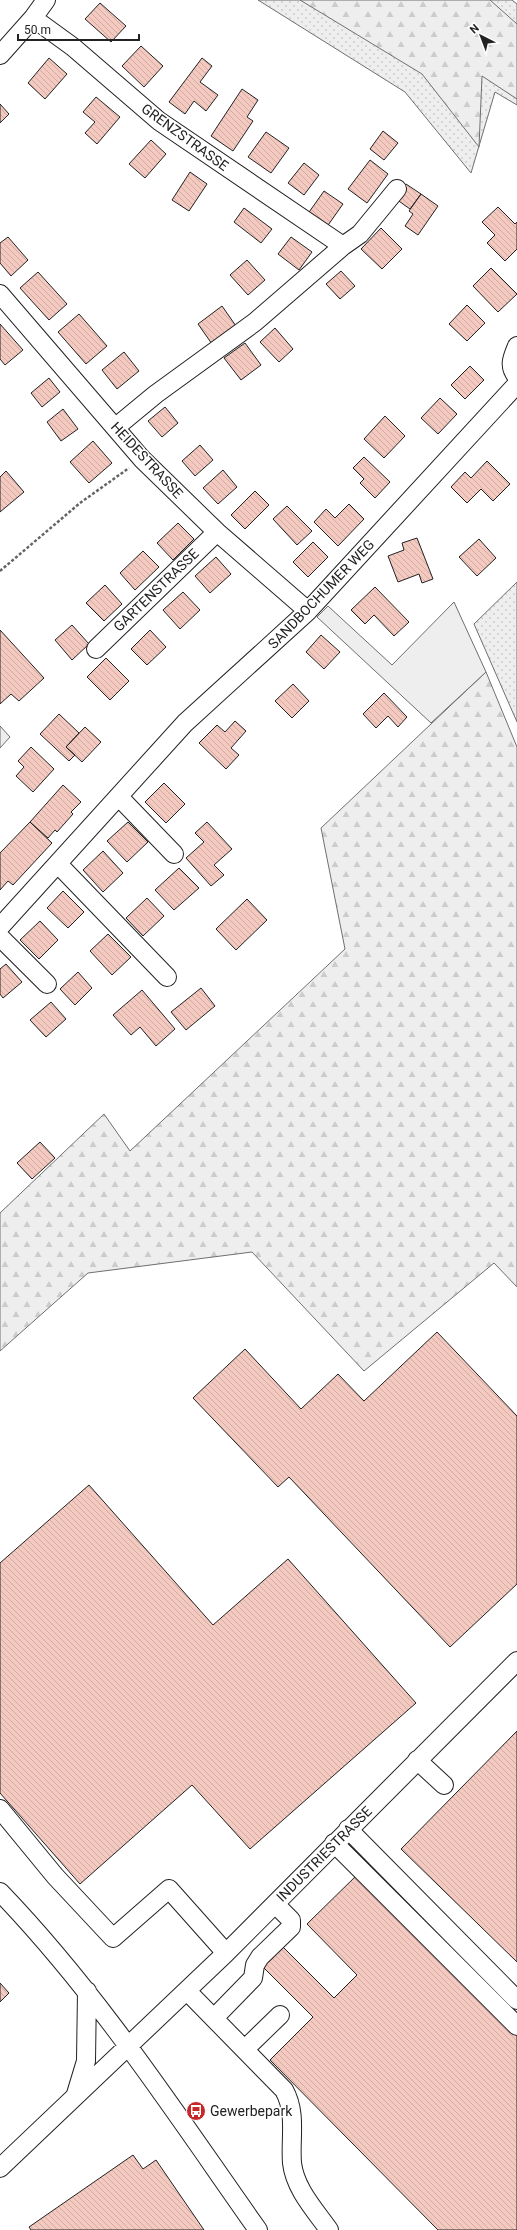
<svg xmlns="http://www.w3.org/2000/svg" width="517" height="2230" font-family="Roboto,sans-serif">
<style>
.grass{fill:url(#grass-dots);stroke:#6f6f6f}
.forest{fill:url(#forest-firs);stroke:#6f6f6f}
.park{fill:#eee;stroke:#6f6f6f}
.parking{fill:#ededed;stroke:#6f6f6f}
.building{fill:url(#building-back-hatch);stroke:#222}
.lines{fill:none;stroke-linecap:round;stroke-linejoin:round}
.minor-casing{stroke:#222;stroke-width:20}
.path{stroke:#646464;stroke-width:2.5;stroke-dasharray:3 2;stroke-linecap:butt}
.minor{stroke:#fff;stroke-width:18}
.labels{text-anchor:middle;dominant-baseline:central;stroke-width:3;stroke-linejoin:round;paint-order:stroke}
.street-label{font-size:14px;fill:#222;stroke:#fff}
.poi-label{font-size:14px;fill:#222;stroke:#fff;text-anchor:start}
</style>
<defs>
<pattern id="grass-dots" width="8" height="8" patternUnits="userSpaceOnUse"><rect width="8" height="8" fill="#eee"/><path d="M2 2h.1M6 6h.1" fill="none" stroke="#ccc" stroke-width="1.8" stroke-linecap="round"/></pattern>
<pattern id="forest-firs" width="22" height="20" patternUnits="userSpaceOnUse"><rect width="22" height="20" fill="#eee"/><path d="M5 1l3.5 6h-7zM16 11l3.5 6h-7z" fill="#ccc"/></pattern>
<pattern id="building-back-hatch" width="6" height="6" patternUnits="userSpaceOnUse"><rect width="6" height="6" fill="#f3c9c0"/><path d="M-1 5l2 2M0 0l6 6M5-1l2 2" fill="none" stroke="#d0aca5"/></pattern>
</defs>
<rect width="100%" height="100%" fill="#fff"/>
<path class="grass" d="M258,0H512L517,4V105L495,92L471,173L405,92Z
M517,582V722L474,624Z"/>
<path class="forest" d="M300,0H490L517,24V99L482,76L479,147L422,74Z
M486,672L517,747V1287L494,1263L364,1371L252,1252L88,1273L0,1351V1213L104,1114L130,1151L345,949L321,828Z"/>
<path class="park" d="M454,602L486,672L431,723L317,617L328,606L392,665Z"/>
<path class="parking" d="M0,726L10,737L0,748Z"/>
<path class="building" d="M100,3L126,26L111,42L85,19Z
M141,46L163,66L144,87L122,66Z
M49,58L67,74L45,99L28,83Z
M202,58L212,66L200,82L218,95L206,111L194,101L185,114L169,102Z
M242,89L258,100L247,117L253,121L233,151L211,136Z
M96,97L120,117L97,144L85,133L95,122L83,112Z
M0,104L9,114L0,123Z
M383,131L398,143L384,160L370,149Z
M266,132L289,148L271,173L248,157Z
M151,140L166,154L145,178L129,164Z
M370,160L388,174L367,203L348,189Z
M304,163L319,175L304,195L288,183Z
M190,172L207,184L189,211L172,200Z
M406,184L421,194L410,209L396,199Z
M324,191L343,204L326,228L307,215Z
M421,194L438,206L418,235L405,226L413,214L409,211Z
M498,207L515,224L517,222V249L505,261L487,243L495,235L482,222Z
M244,208L272,229L261,243L234,222Z
M381,228L402,249L382,269L361,249Z
M8,237L28,260L11,276L0,263V243Z
M291,237L312,252L299,270L278,254Z
M247,260L265,280L248,295L230,275Z
M491,268L517,294L498,312L473,286Z
M341,271L355,286L340,299L326,284Z
M38,272L67,304L49,320L20,288Z
M467,305L485,323L467,341L449,324Z
M222,306L236,326L212,344L198,324Z
M79,314L107,346L86,364L58,332Z
M0,324L23,350L5,365L0,359Z
M275,328L293,349L279,362L260,342Z
M245,343L261,365L241,380L224,358Z
M124,352L139,371L117,389L102,370Z
M470,366L484,380L465,399L451,385Z
M49,378L60,392L42,407L31,393Z
M440,398L457,414L438,434L421,418Z
M165,407L178,423L162,437L148,421Z
M63,409L78,429L61,441L47,422Z
M385,416L405,436L384,458L364,439Z
M93,441L112,463L89,483L70,462Z
M200,445L213,460L195,476L182,461Z
M364,457L390,482L375,498L360,483L364,479L353,468Z
M487,461L510,484L493,501L481,489L467,503L451,487L465,472L471,478Z
M223,470L237,487L218,504L203,488Z
M6,471L24,492L0,512V477Z
M255,491L269,505L245,529L231,515Z
M349,504L364,519L338,546L314,522L326,509L335,518Z
M287,506L312,531L297,545L273,519Z
M178,523L194,539L173,560L157,543Z
M417,538L433,579L422,583L419,574L398,582L388,556L404,550L402,543Z
M479,539L496,558L477,576L459,557Z
M313,542L328,557L308,577L293,562Z
M143,551L159,567L135,590L120,573Z
M216,557L231,574L210,593L195,576Z
M105,585L122,604L104,621L86,603Z
M375,587L409,622L394,636L374,615L365,624L351,610Z
M183,592L200,610L180,629L163,610Z
M72,625L89,644L72,660L55,640Z
M0,630L44,678L19,701L11,694L0,704Z
M150,630L166,647L147,665L131,649Z
M321,635L340,652L324,669L306,652Z
M106,658L129,681L110,700L87,677Z
M293,684L309,701L292,718L275,701Z
M384,693L407,717L398,727L388,716L376,728L363,714Z
M59,714L79,733L66,747L75,755L69,761L40,734Z
M235,721L246,731L231,748L239,755L226,769L199,743L217,725L225,732Z
M85,727L101,742L82,762L66,747Z
M31,747L54,769L33,792L16,776L24,767L18,761Z
M164,783L185,804L166,823L145,802Z
M63,785L81,802L71,812L73,814L57,832L55,830L48,838L30,822Z
M30,822L52,843L13,885L8,881L0,890V853Z
M128,822L148,842L127,862L107,841Z
M207,822L232,849L214,865L224,875L211,886L186,858L204,842L195,833Z
M103,851L123,873L103,892L83,870Z
M179,868L199,888L174,910L155,890Z
M63,891L84,912L68,928L47,908Z
M147,898L164,916L143,936L126,918Z
M247,899L267,920L236,950L216,929Z
M40,921L58,940L39,959L20,940Z
M108,934L131,957L112,975L90,951Z
M6,964L22,982L3,998L0,994V969Z
M78,972L92,988L75,1005L60,989Z
M201,988L215,1006L186,1030L171,1012Z
M142,990L175,1029L156,1046L140,1027L131,1035L113,1015Z
M51,1002L66,1019L46,1037L30,1020Z
M40,1142L55,1158L32,1179L17,1163Z
M437,1332L517,1416V1584L450,1647L289,1477L278,1487L193,1398L245,1349L301,1409L338,1374L364,1401Z
M89,1485L213,1625L288,1559L416,1703L250,1849L192,1785L80,1884L0,1793V1563Z
M517,1731V1962L401,1849Z
M359,1873L517,2033V2230H438L270,2060L313,2017L262,1966L282,1946L334,1998L357,1975L307,1924Z
M0,1983L9,1993L0,2002Z
M133,2155L143,2169L156,2160L204,2230H31L29,2227Z"/>
<g class="lines">
<g class="minor-casing">
<path id="minor" d="M33,18L73,47L159,121L343,246L255,322L156,394L116,427
M0,55L33,18L46,0
M343,246L360,234L397,189
M0,294L142,459L217,532L308,611
M517,346C512,358 508,366 517,377
M96,649L217,532
M119,797L174,854
M58,864L167,977
M0,927L185,723L308,611L517,384
M0,937L47,984
M417,1760L444,1785
M0,1809L55,1876L113,1938L169,1889L226,1953
M348,1829L517,2000
M334,1843L517,2026
M0,1892C99,1995 176,2114 258,2230
M187,1991L284,2090C297,2113 290,2138 292,2163C295,2189 315,2210 329,2230
M214,2018L253,1978L255,1965L260,1957L291,1927V1920L275,1904
M245,2049L280,2015
M76,2094L86,2061L87,1991
M0,2168L226,1953L517,1661"/>
</g>
<path class="path" d="M0,571L80,503L129,468"/>
<use href="#minor" class="minor"/>
</g>
<defs>
<g id="bus-disc" transform="scale(1)"><circle r="9.5" fill="#c62828" stroke="#fff"/><path d="M-5-6H5V4H4V6H2V4H-2V6H-4V4H-5ZM-3.5-4V0h7V-4ZM-3.5 1.2v1.5H-2V1.2ZM2 1.2v1.5H3.5V1.2Z" fill="#fff"/></g>
</defs>
<g fill-rule="evenodd">
<use href="#bus-disc" x="196" y="2111"/>
</g>
<g class="labels">
<g class="street-label">
<text transform="translate(185 137) rotate(36)">GRENZSTRASSE</text>
<text transform="translate(147 460) rotate(47)">HEIDESTRASSE</text>
<text transform="translate(156 590) rotate(-44)">GARTENSTRASSE</text>
<text transform="translate(321 594) rotate(-46)">SANDBOCHUMER WEG</text>
<text transform="translate(324 1854) rotate(-45)">INDUSTRIESTRASSE</text>
</g>
<g class="poi-label">
<text x="210" y="2111">Gewerbepark</text>
</g>
</g>
<g transform="translate(481 36) rotate(318)" stroke="#ffffff" stroke-width="3" paint-order="stroke">
<path d="M0-3L7 15L0 10L-7 15Z" fill="#222222"/>
<text y="-6" font-size="11" font-weight="bold" text-anchor="middle" fill="#222222">N</text>
</g>
<path d="M18 34v6h121v-6" fill="none" stroke="#222222" stroke-width="2"/>
<text x="24" y="34" font-size="12" fill="#222222" stroke="#ffffff" stroke-width="3" paint-order="stroke">50 m</text>
</svg>
